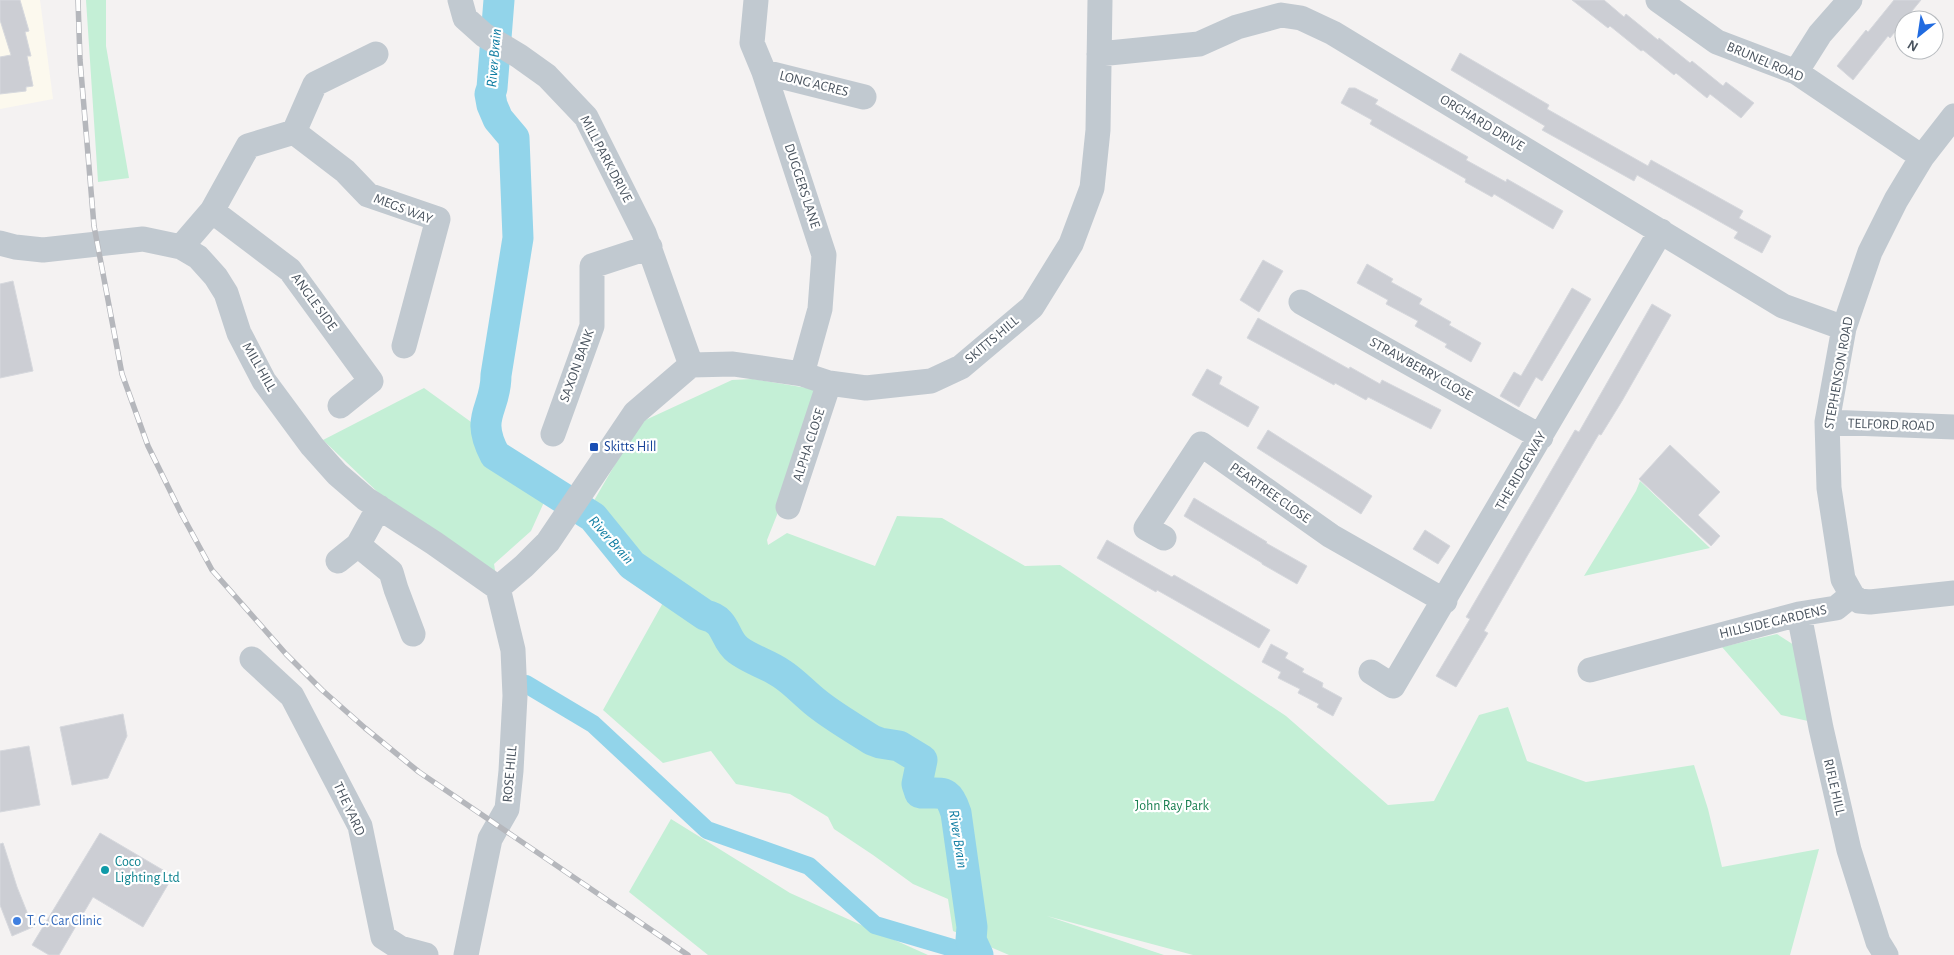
<svg xmlns="http://www.w3.org/2000/svg" width="1954" height="955" font-family="'Alegreya Sans',sans-serif">
<style>
.commercial{fill:#fcf9ee}
.green{fill:#c4efd6}
.lines{fill:none;stroke-linecap:round;stroke-linejoin:round}
.canal{stroke:#92d4ea;stroke-width:18}
.river{stroke:#92d4ea;stroke-width:31}
.building{fill:#ccced4;stroke:#d6d8dd}
.minor{stroke:#c1c9d0;stroke-width:25}
.rail-casing{stroke:#b5b7bc;stroke-width:5.5}
.rail{stroke:#fff;stroke-width:4;stroke-dasharray:11;stroke-linecap:butt}
.transit-dot{fill:#1a4fb4;stroke:#fff;stroke-width:2}
.culture-dot{fill:#0f9aa8;stroke:#fff;stroke-width:2}
.shop-dot{fill:#3f7fe0;stroke:#fff;stroke-width:2}
.labels{text-anchor:middle;dominant-baseline:central;stroke-width:4.5;stroke-linejoin:round;paint-order:stroke}
.street-label{font-size:14px;fill:#4a545f;stroke:#fff}
.transit-label{font-size:14px;fill:#164399;stroke:#fff;text-anchor:start}
.park-label{font-size:14px;fill:#1b8052;stroke:#fff}
.culture-label{font-size:14px;fill:#0d838f;stroke:#fff;text-anchor:start}
.shop-label{font-size:14px;fill:#366cbe;stroke:#fff;text-anchor:start}
.water-label{font-size:15px;font-style:italic;fill:#117ea3;stroke:#fff}
</style>
<rect width="100%" height="100%" fill="#f4f2f2"/>
<path class="commercial" d="M0,0H40L53,99L0,109Z"/>
<path class="green" d="M86,0H106V46L129,178L98,182Z
M753,379L819,390L806,442L767,540L768,545L787,533L875,566L897,516L942,518L1025,566L1060,565L1286,716L1388,805L1434,801L1479,715L1508,707L1527,761L1586,782L1694,765L1708,809L1722,867L1819,849L1790,955H1193L1047,916L1164,955H1009L953,931L948,899L913,884L873,855L834,829L828,817L790,794L736,784L711,751L663,763L603,710L674,583L660,574L592,504L639,423L732,380Z
M424,388L485,432L493,467L545,500L531,531L494,564L498,588L385,499L323,440Z
M1640,481L1710,548L1584,576L1636,491Z
M1777,634L1794,645L1808,721L1781,715L1722,647Z
M671,819L790,893L928,955H708L629,892Z"/>
<g class="lines">
<path class="canal" d="M526,684L593,724L707,830L809,866L875,925L976,955"/>
<path class="river" d="M499,0L492,88L490,94L492,105L498,119L514,138L518,238L496,375C496,411 474,415 495,455L593,517L632,565L705,615C728,620 723,639 738,650C751,660 768,664 782,674C793,681 803,692 814,701C832,716 852,727 872,740L880,743L899,746L922,760L917,784L920,793C943,794 948,788 956,813L972,927L971,940L978,955"/>
</g>
<path class="building" d="M0,0H20L29,31L25,32L31,56H27L33,86L26,87V91L0,94V57L11,55L0,20Z
M1572,0H1604L1624,17L1626,14L1658,40L1659,38L1690,63L1692,61L1723,86L1726,82L1754,103L1741,118L1710,94L1707,98L1676,73L1674,75L1643,50L1641,51L1610,26L1608,28Z
M1894,0H1921L1890,38L1888,36L1853,80L1837,66L1866,30L1868,32Z
M1460,53L1549,105L1547,109L1648,166L1651,160L1743,211L1739,218L1771,236L1762,253L1734,238L1738,232L1637,175L1634,181L1542,130L1545,126L1451,70Z
M1349,88H1355L1378,100L1375,104L1468,157L1466,160L1506,182L1507,179L1563,211L1553,229L1494,194L1492,197L1465,182L1466,179L1370,124L1372,120L1341,103Z
M1263,260L1283,271L1259,312L1240,300Z
M1367,264L1393,279L1391,282L1422,299L1419,304L1451,322L1449,325L1481,343L1471,362L1445,347L1447,344L1415,326L1418,321L1386,304L1388,300L1357,283Z
M13,281L33,371L0,378V284Z
M1572,288L1591,299L1542,381L1536,377L1519,407L1500,396L1514,372L1521,376Z
M1652,304L1671,315L1622,401L1601,435L1599,434L1526,558L1484,631L1488,633L1456,687L1436,676L1470,619L1466,617L1575,430L1579,432Z
M1258,318L1349,369L1350,367L1380,384L1382,380L1441,410L1431,429L1368,397L1366,400L1335,383L1334,385L1247,338Z
M1207,369L1222,377L1219,384L1259,407L1248,427L1192,395Z
M1268,430L1372,496L1361,514L1257,448Z
M1670,445L1720,492L1698,515L1720,536L1711,546L1639,479Z
M1194,498L1267,542L1266,543L1307,566L1297,584L1262,564V563L1184,516Z
M1425,530L1450,546L1438,564L1413,549Z
M1107,540L1172,577L1174,575L1270,630L1259,648L1157,590L1156,592L1097,558Z
M1271,644L1288,653L1285,658L1304,669L1302,672L1323,683L1322,687L1342,698L1333,716L1317,707L1319,704L1298,693L1300,689L1278,678L1281,672L1262,662Z
M123,714L127,736L108,778L72,785L60,727Z
M29,746L40,805L0,812V751Z
M100,833L173,876L143,927L93,897L59,955H49L32,945Z
M3,843L17,887L33,927L12,936L0,905V844Z"/>
<g class="lines">
<path class="minor" d="M460,0L465,18L484,35L519,56L547,76L586,117L644,233L691,365
M756,0L752,43L764,72L824,255L820,309L802,374
M1658,0L1717,42L1796,72L1922,157
M1099,54L1199,44L1237,27L1281,15L1301,18L1333,33L1783,306L1844,328
M764,72L864,97
M1796,72L1820,34L1850,0
M1954,116L1922,157L1896,200L1870,252L1844,328L1827,422L1829,488L1843,579L1852,595L1859,601L1870,602L1954,593
M294,132L345,171L368,195L438,219L404,346
M212,211L290,270L371,381L340,406
M0,243L15,247L43,250L143,239L181,247L198,257L216,277L226,293L239,333L264,381L312,446L337,474L366,499L434,543L498,588
M181,247L212,211L248,146L294,132L315,84L376,54
M1301,302L1541,437
M1827,422L1954,427
M553,434L592,326V266L650,247
M379,507L358,545L391,572L396,589L413,634
M788,507L829,383
M1164,538L1146,528L1201,444L1331,536L1445,601
M338,561L358,545
M498,588L524,566L548,542L635,413L691,365L733,364L802,374L829,383L866,388L931,381L961,367L1032,307L1071,244L1092,188L1098,130L1100,0
M1799,614L1821,728L1849,850L1878,942L1886,955
M252,659L292,696L360,826L383,937L400,948L426,955
M1590,670L1799,614L1836,608L1852,595
M1371,672L1393,686L1661,231
M466,955L490,839L507,809L511,771L515,696L513,650L498,588"/>
<g class="rail-casing">
<path id="rail" d="M78,0L80,60L94,226L122,374L148,446L181,513L212,570L286,654L322,690L365,728L419,772L688,955"/>
</g>
<use href="#rail" class="rail"/>
</g>
<rect class="transit-dot" x="589" y="442" width="10" height="10" rx="2.5"/>
<circle class="culture-dot" cx="105" cy="870" r="5"/>
<circle class="shop-dot" cx="17" cy="921" r="5"/>
<g class="labels">
<g class="street-label">
<text transform="translate(1765 62) rotate(23)">BRUNEL ROAD</text>
<text transform="translate(814 84) rotate(14)">LONG ACRES</text>
<text transform="translate(1482 123) rotate(31)">ORCHARD DRIVE</text>
<text transform="translate(606 159) rotate(62)">MILL PARK DRIVE</text>
<text transform="translate(802 186) rotate(72)">DUGGERS LANE</text>
<text transform="translate(403 209) rotate(21)">MEGS WAY</text>
<text transform="translate(314 302) rotate(54)">ANGLE SIDE</text>
<text transform="translate(992 340) rotate(-40)">SKITTS HILL</text>
<text transform="translate(577 366) rotate(-70)">SAXON BANK</text>
<text transform="translate(259 367) rotate(60)">MILL HILL</text>
<text transform="translate(1421 369) rotate(29)">STRAWBERRY CLOSE</text>
<text transform="translate(1839 373) rotate(-80)">STEPHENSON ROAD</text>
<text transform="translate(1891 425) rotate(2)">TELFORD ROAD</text>
<text transform="translate(809 445) rotate(-72)">ALPHA CLOSE</text>
<text transform="translate(1521 471) rotate(-60)">THE RIDGEWAY</text>
<text transform="translate(1270 493) rotate(35)">PEARTREE CLOSE</text>
<text transform="translate(1773 622) rotate(-13)">HILLSIDE GARDENS</text>
<text transform="translate(510 774) rotate(-85)">ROSE HILL</text>
<text transform="translate(1834 787) rotate(77)">RIFLE HILL</text>
<text transform="translate(349 809) rotate(65)">THE YARD</text>
</g>
<g class="transit-label">
<text x="604" y="447">Skitts Hill</text>
</g>
<g class="park-label">
<text x="1172" y="806">John Ray Park</text>
</g>
<g class="culture-label">
<text x="115" y="862">Coco<tspan x="115" dy="16">Lighting Ltd</tspan></text>
</g>
<g class="shop-label">
<text x="27" y="921">T. C. Car Clinic</text>
</g>
<g class="water-label">
<text transform="translate(494 58) rotate(-85)">River Brain</text>
<text transform="translate(611 540) rotate(48)">River Brain</text>
<text transform="translate(958 839) rotate(81)">River Brain</text>
</g>
</g>
<g transform="translate(1919 35) rotate(210)"><circle r="24" fill="#ffffff" stroke="#b7bbbf"/>
<path d="M0-4L9 19L0 12L-9 19Z" fill="#216be0"/>
<text y="-8" font-size="14" font-weight="bold" text-anchor="middle" fill="#4a545f">N</text>
</g>
</svg>
